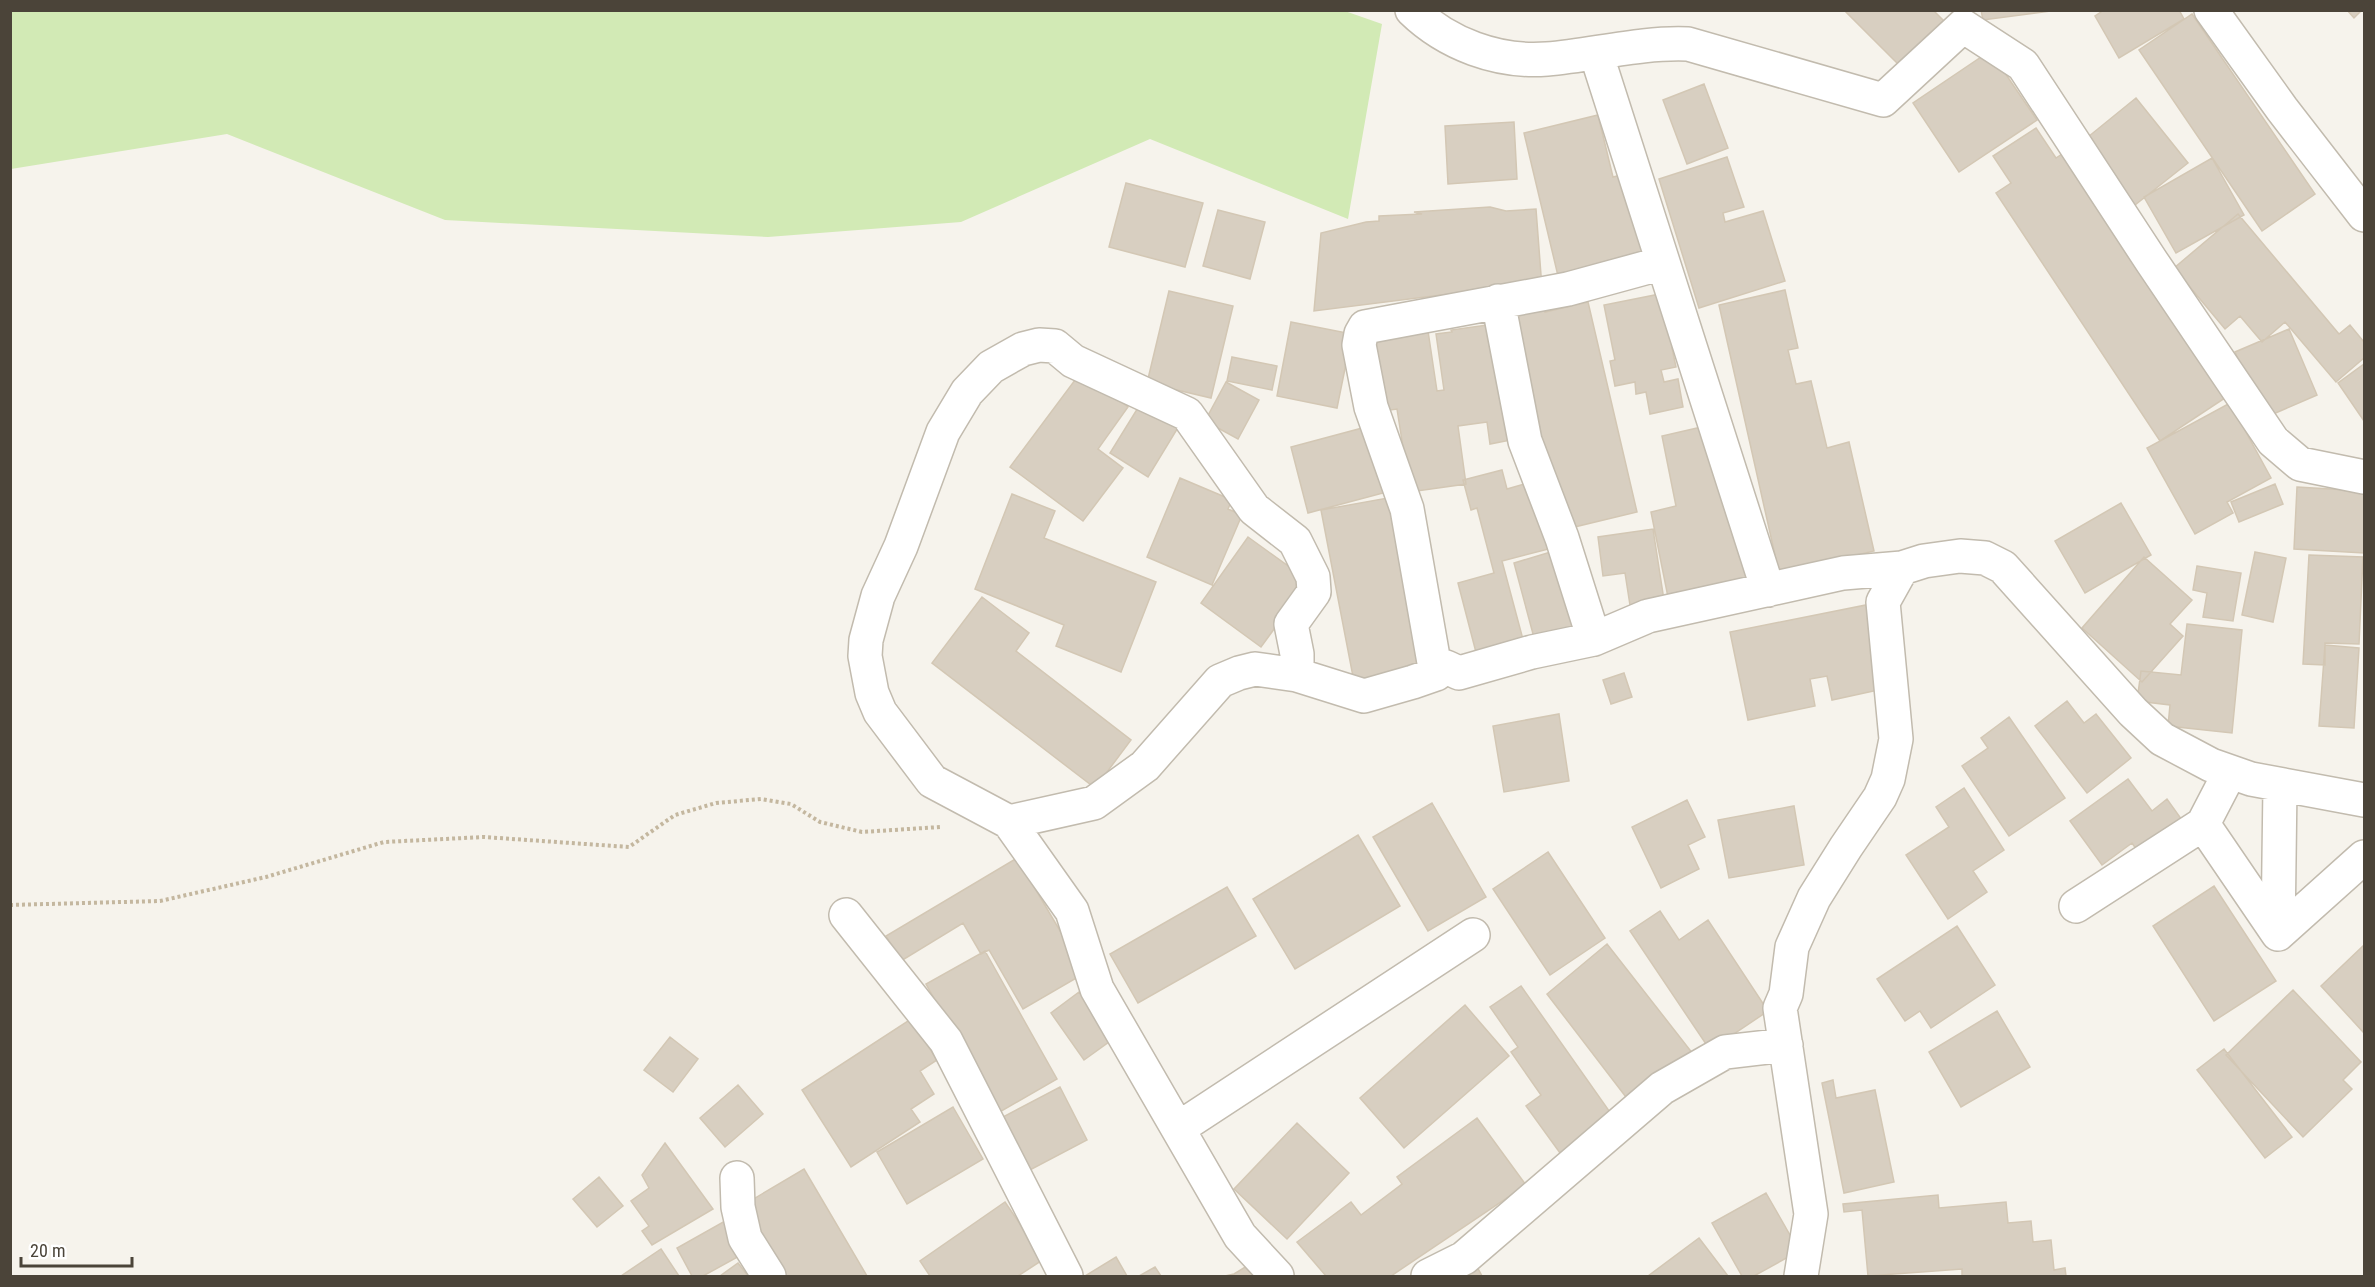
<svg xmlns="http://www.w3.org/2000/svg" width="2375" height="1287" font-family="'Roboto Condensed',sans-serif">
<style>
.green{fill:#d2eab5}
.building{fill:#d8cfc1;stroke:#d3c7b4;stroke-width:1.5}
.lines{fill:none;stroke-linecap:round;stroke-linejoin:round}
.minor-casing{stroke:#c2bbae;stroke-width:36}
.path{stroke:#c4b79f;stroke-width:4;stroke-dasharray:3 3;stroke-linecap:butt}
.minor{stroke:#fff;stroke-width:33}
</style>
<rect width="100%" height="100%" fill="#f6f3ec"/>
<path class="green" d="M1342,10L1382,24L1348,219L1150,139L961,222L768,237L445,220L227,134L11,169V11Z"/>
<path class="building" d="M1847,10H1933L1947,24L1903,69L1846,12Z
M1981,10H2058L1983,20Z
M2104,10H2179L2184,19L2119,58L2095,16Z
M2347,10H2362L2354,18Z
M2192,14L2315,194L2262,231L2139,50Z
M1990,51L2037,120L1959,172L1913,103Z
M1704,84L1728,148L1687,164L1663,100Z
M2136,98L2188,163L2135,205L2083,141Z
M1598,115L1613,177L1630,173L1651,257L1559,280L1524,133Z
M1514,122L1517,179L1448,184L1445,126Z
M2036,128L2056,158L2068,150L2231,394L2160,441L1996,193L2011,183L1993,156Z
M1727,157L1744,207L1723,213L1725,222L1763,211L1785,281L1699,308L1659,179Z
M2212,158L2244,215L2176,253L2144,197Z
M1126,183L1203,203L1185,267L1109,247Z
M1490,207L1506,211L1536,209L1542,288L1465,292L1314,311L1321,233L1366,222L1379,221V216L1422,214L1414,212Z
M1218,210L1265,222L1250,279L1203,266Z
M2238,214L2339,334L2350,325L2364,342V358L2336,382L2285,322L2262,342L2240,316L2225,329L2174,268Z
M1785,290L1798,348L1788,350L1796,384L1811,381L1827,448L1849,442L1874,551L1779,573L1719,305Z
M1169,291L1233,306L1211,398L1147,383Z
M1670,292L1681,346L1672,348L1676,367L1661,370L1664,382L1678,379L1683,407L1650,414L1646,392L1636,394L1635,382L1615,386L1610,361L1615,360L1604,305Z
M1588,302L1637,512L1562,530L1512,316L1544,309L1545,312Z
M1291,322L1352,334L1337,408L1277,396Z
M1494,324L1511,440L1490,444L1487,422L1458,426L1466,484L1410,492L1397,409L1383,411L1372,339L1428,331L1437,391L1444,390L1436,334L1452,332L1451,330Z
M2289,329L2317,395L2264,418L2235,352Z
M1232,357L1277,366L1272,390L1227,381Z
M2364,364V421L2338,383Z
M1081,372L1128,407L1098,449L1123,468L1083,521L1010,467Z
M1226,382L1259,400L1238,439L1205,421Z
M1144,398L1182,421L1148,477L1110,453Z
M2230,403L2271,478L2227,502L2233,513L2195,534L2147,448Z
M1706,426L1722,502L1737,499L1755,589L1670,607L1651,512L1676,506L1662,436Z
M1366,427L1383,493L1308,513L1291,447Z
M1502,470L1507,489L1528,483L1560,546L1502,561L1525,647L1478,660L1458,583L1494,573L1477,508L1471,510L1463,480Z
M1180,478L1232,500L1228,509L1242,515L1212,585L1147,557Z
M2275,484L2283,504L2239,522L2231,502Z
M2297,487L2364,491V553L2294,549Z
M1012,494L1055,511L1044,538L1156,582L1121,672L1056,646L1064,625L975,589Z
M1393,497L1425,674L1355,687L1321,510Z
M2121,503L2151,555L2085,593L2055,541Z
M1653,529L1666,613L1632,618L1625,573L1603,576L1598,537Z
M1248,537L1309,581L1261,647L1201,603Z
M1564,548L1587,630L1536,645L1514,563Z
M2255,552L2286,558L2273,622L2242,615Z
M2309,555L2363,557L2359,644L2325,643V665L2303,664Z
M2144,557L2192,600L2170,624L2183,636L2142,682L2082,628Z
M2197,566L2241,573L2233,621L2203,617L2207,593L2193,590Z
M982,597L1029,633L1016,651L1131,740L1095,788L932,663Z
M1866,605L1883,689L1832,700L1827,676L1810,679L1815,706L1748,720L1730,632Z
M2187,624L2242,630L2232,733L2168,726L2170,705L2137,701L2141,671L2181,675Z
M2325,645L2359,648L2354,728L2319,726Z
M1624,673L1632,697L1611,704L1603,680Z
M2067,701L2084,723L2096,714L2131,758L2087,793L2035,726Z
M1559,714L1569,781L1504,792L1493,726Z
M2009,717L2065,798L2009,836L1962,766L1988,748L1981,738Z
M2128,779L2152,811L2167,799L2187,827L2143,859L2132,843L2102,865L2070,821Z
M1964,788L2004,850L1973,871L1987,892L1948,919L1906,855L1949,827L1936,807Z
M1687,800L1705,837L1688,845L1699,869L1661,888L1632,827Z
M1432,803L1486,897L1428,931L1373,837Z
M1794,806L1804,865L1729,878L1718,820Z
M1358,835L1400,906L1295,969L1253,899Z
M1548,852L1605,938L1550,975L1493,889Z
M1017,858L1085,973L1023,1009L989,950L981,954L963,923L901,961L886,936Z
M2214,886L2276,981L2214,1021L2153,926Z
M1227,887L1256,936L1138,1003L1110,954Z
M1660,911L1679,940L1708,920L1768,1011L1710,1050L1630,931Z
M1957,926L1995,985L1931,1028L1920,1011L1905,1021L1877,979Z
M1607,944L1697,1059L1629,1101L1547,994Z
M2364,945V1033L2321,986Z
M985,951L1057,1079L998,1113L926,984Z
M1521,986L1612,1115L1560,1153L1526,1106L1541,1095L1511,1052L1518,1047L1490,1007Z
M2293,990L2361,1062L2343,1080L2352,1089L2303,1137L2226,1055Z
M1079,992L1113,1039L1084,1060L1051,1013Z
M1465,1005L1509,1056L1404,1148L1360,1098Z
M1997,1011L2030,1067L1961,1107L1929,1052Z
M911,1019L937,1060L920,1071L934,1094L911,1109L920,1122L851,1167L802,1090Z
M670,1037L698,1059L673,1092L644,1070Z
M2224,1049L2292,1137L2265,1158L2197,1070Z
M1833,1080L1836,1098L1875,1090L1894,1182L1844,1193L1822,1083Z
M738,1085L763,1114L725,1147L700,1118Z
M1060,1087L1087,1140L1028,1171L1001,1118Z
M953,1107L983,1159L907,1204L877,1152Z
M1477,1118L1526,1185L1391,1276H1326L1297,1242L1351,1202L1361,1215L1402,1184L1397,1177Z
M1297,1123L1349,1173L1287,1239L1234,1189Z
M665,1143L713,1209L652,1245L642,1231L649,1226L631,1201L649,1188L642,1175Z
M804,1169L867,1276H781L740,1207Z
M599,1177L623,1206L597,1227L573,1199Z
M1766,1193L1799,1251L1754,1276H1742L1712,1223Z
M1938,1195L1939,1208L2006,1202L2008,1223L2031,1221L2033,1242L2051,1240L2054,1270L2065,1268L2066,1276H1962V1269L1868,1276L1862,1210L1844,1212L1843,1204Z
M1005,1202L1044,1259L1018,1276H930L920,1261Z
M725,1221L743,1254L703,1276H692L677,1248Z
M1699,1238L1728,1276H1648Z
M661,1249L679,1276H621Z
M1116,1257L1127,1276H1085Z
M738,1263L748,1276H720Z
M1475,1263L1482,1276H1451Z
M1250,1264L1258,1276H1225L1234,1274Z
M1155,1267L1161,1276H1139Z"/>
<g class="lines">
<g class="minor-casing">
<path id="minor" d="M1412,10C1447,44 1498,63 1547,59C1594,55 1641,42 1688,44L1883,100L1963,26L2023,65L2152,262L2273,441L2300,464L2364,477
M2211,10L2282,109L2364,215
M1596,53L1768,590
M1498,301L1525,441L1562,538L1594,639
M1436,674L1407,509L1371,407L1359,345L1361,334L1365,327L1568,289L1663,263
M2280,785L2278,934L2364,857
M1009,822L1094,803L1145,766L1220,681L1239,673L1255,669L1297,675L1364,696L1413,682L1436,674L1446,667L1459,673L1532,652L1594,639L1648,616L1843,573L1902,568L1924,561L1960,556L1985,558L2003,567L2133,712L2162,739L2211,765L2251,779L2364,800
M2203,824L2230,772
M2076,906L2203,824L2278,934
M846,915L946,1041L1066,1276
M1179,1128L1473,935
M737,1178L738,1207L745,1238L769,1276
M1277,1276L1240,1236L1097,989L1072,911L1009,822L932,781L880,712L872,693L865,656L866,640L878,596L901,546L943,432L967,392L991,367L1023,349L1039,345L1055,346L1073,361L1187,414L1254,509L1295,541L1313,577L1314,592L1291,624L1297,654V675
M1428,1276L1464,1258L1662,1088L1725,1052L1786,1045
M1801,1276L1811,1214L1780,1008L1786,994L1792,947L1814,898L1846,847L1880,797L1888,779L1896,739L1883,602L1902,568"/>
</g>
<path class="path" d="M10,905L160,901L266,877L384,842L484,837L629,847L675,815L716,803L761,799L791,804L820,822L862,832L940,827"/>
<use href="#minor" class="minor"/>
</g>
<rect width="2375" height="1287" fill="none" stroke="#4b4439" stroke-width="24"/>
<path d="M21 1257v9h111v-9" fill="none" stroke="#4b4439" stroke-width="3"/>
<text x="30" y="1257" font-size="18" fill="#4b4439" stroke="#ffffff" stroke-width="4.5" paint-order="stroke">20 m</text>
</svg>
